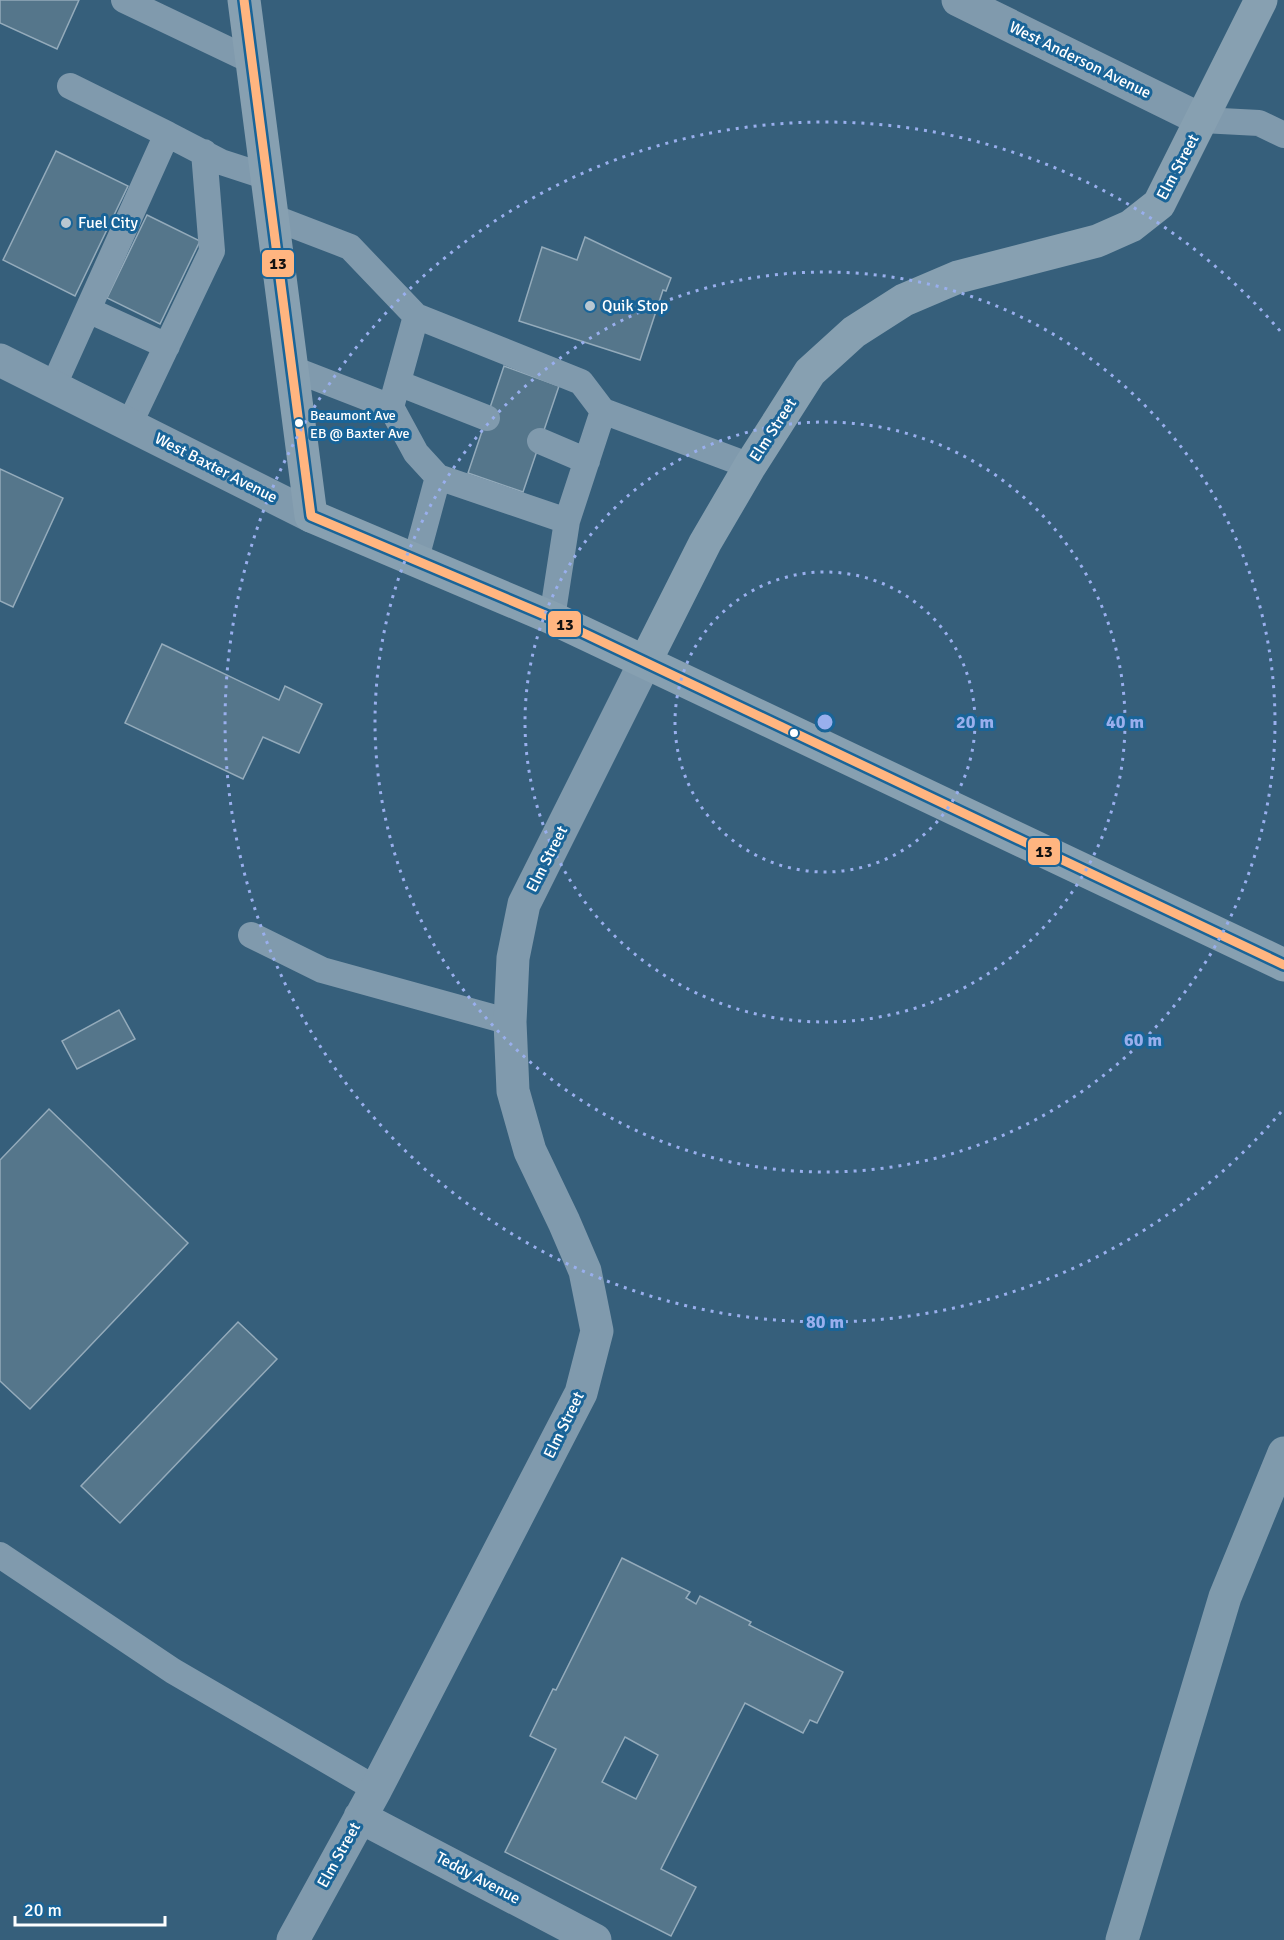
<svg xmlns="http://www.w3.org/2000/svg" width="1284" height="1940" font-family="Signika,sans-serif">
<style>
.building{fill:#55768b;stroke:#94abbb;stroke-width:1.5;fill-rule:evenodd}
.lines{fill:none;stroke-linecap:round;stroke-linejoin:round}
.lane{stroke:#809aad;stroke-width:26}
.street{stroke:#809aad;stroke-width:33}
.secondary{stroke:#87a0b1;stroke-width:33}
.highway{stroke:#7f9aac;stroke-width:33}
.bus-1-casing{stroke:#196498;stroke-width:14}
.bus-1{stroke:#ffb580;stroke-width:9}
.ring{fill:none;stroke:#99afed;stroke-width:3;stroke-dasharray:3 6}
.poi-dot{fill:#b9c7d1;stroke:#196498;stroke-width:2}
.bus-dot{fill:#fff;stroke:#196498;stroke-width:2}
.labels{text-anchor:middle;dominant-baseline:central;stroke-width:6;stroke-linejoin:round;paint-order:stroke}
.bus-label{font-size:14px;fill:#fff;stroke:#196498;text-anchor:start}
.street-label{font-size:16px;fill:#fff;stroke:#196498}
.poi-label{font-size:16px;fill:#fff;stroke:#196498;text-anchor:start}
.centre{fill:#99afed;stroke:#196498;stroke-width:3}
.ring-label{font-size:18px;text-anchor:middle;font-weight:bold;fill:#99afed;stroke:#196498;stroke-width:6;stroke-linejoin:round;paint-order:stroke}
.line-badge{stroke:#196498;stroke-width:2}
.pale-badge-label{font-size:16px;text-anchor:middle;font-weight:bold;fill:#111}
</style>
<rect width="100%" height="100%" fill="#365f7b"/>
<path class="building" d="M0,0H79L57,49L0,23Z
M56,151L128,186L75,296L3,260Z
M147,215L200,241L160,324L107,298Z
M585,237L671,278L666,291L663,290L640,360L519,321L542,247L577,260Z
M504,366L559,386L523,492L468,473Z
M0,469L63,498L13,607L0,601Z
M162,644L279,700L285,686L322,704L299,753L263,737L243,779L125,723Z
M119,1010L135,1039L77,1069L62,1041Z
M49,1109L188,1243L30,1409L0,1381V1160Z
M238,1322L277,1359L120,1523L81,1486Z
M622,1558L690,1592L686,1598L696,1604L700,1596L751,1622L749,1625L843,1672L817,1723L810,1720L803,1733L745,1703L661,1869L696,1887L671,1936L505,1852L556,1749L530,1736L553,1689L556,1690ZM625,1737L658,1755L636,1799L602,1782Z"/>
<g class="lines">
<path class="lane" d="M124,0L252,61
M70,86L167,134
M1202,120L1259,123L1284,135
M272,217L350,247L416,316L581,382L603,411L750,466
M88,310L167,346
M293,369L391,407L416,316
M398,383L487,418
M53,387L167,134L221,162L267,177
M391,407L416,453L438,477L567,521
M129,425L212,251L204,152
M540,441L587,461
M415,562L438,477
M552,618L567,521L603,411
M251,935L322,970L510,1022
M0,1555L173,1671L376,1789"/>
<path class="street" d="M958,0L1202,120
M0,360L311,516
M360,1817L595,1940
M293,1940L376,1789L581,1393L597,1331L585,1271L564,1222L530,1151L513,1091L510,1022L513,958L524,904L645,662"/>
<path class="secondary" d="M244,0L311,516L552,618L1284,965
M645,662L705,543L750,466L810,372L854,332L904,300L958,277L1097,241L1131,226L1159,204L1261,0"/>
<path class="highway" d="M1122,1940L1225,1597L1284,1453"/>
<g class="bus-1-casing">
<path id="bus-1" d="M244,0L311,516L552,618L1284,965"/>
</g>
<use href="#bus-1" class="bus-1"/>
</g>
<g class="ring">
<circle cx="825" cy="722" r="150"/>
<circle cx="825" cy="722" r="300"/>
<circle cx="825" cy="722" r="450"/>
<path d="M1281 1112A600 600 0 1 1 1281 332"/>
</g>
<g class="poi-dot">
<circle cx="66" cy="223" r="6"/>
<circle cx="590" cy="306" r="6"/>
</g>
<g class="bus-dot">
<circle cx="299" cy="423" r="5"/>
<circle cx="794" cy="733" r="5"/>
</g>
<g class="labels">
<g class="bus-label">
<text x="310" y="415">Beaumont Ave<tspan x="310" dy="18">EB @ Baxter Ave</tspan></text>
</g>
<g class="street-label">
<text transform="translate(1080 60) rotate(26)">West Anderson Avenue</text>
<text transform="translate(1178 167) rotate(-62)">Elm Street</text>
<text transform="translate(773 430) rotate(-57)">Elm Street</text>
<text transform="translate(216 468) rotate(27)">West Baxter Avenue</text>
<text transform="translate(547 859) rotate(-63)">Elm Street</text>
<text transform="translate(564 1425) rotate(-64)">Elm Street</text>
<text transform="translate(339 1855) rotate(-61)">Elm Street</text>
<text transform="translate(478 1878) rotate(28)">Teddy Avenue</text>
</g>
<g class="poi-label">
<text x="78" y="223">Fuel City</text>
<text x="602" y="306">Quik Stop</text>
</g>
</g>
<circle cx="825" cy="722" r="9" class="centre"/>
<g class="ring-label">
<text x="975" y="728">20 m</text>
<text x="1125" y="728">40 m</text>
<text x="1143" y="1046">60 m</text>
<text x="825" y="1328">80 m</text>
</g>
<g class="line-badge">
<rect x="261" y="249" width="34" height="29" rx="6" fill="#ffb580"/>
<rect x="547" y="610" width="35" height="28" rx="6" fill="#ffb580"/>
<rect x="1027" y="837" width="34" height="29" rx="6" fill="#ffb580"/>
</g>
<g class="pale-badge-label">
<text x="278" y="269">13</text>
<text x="565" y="630">13</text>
<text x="1044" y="857">13</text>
</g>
<path d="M15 1916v9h150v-9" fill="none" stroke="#ffffff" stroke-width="3"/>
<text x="24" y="1916" font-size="18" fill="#ffffff" stroke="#196498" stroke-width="4.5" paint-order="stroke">20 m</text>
</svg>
